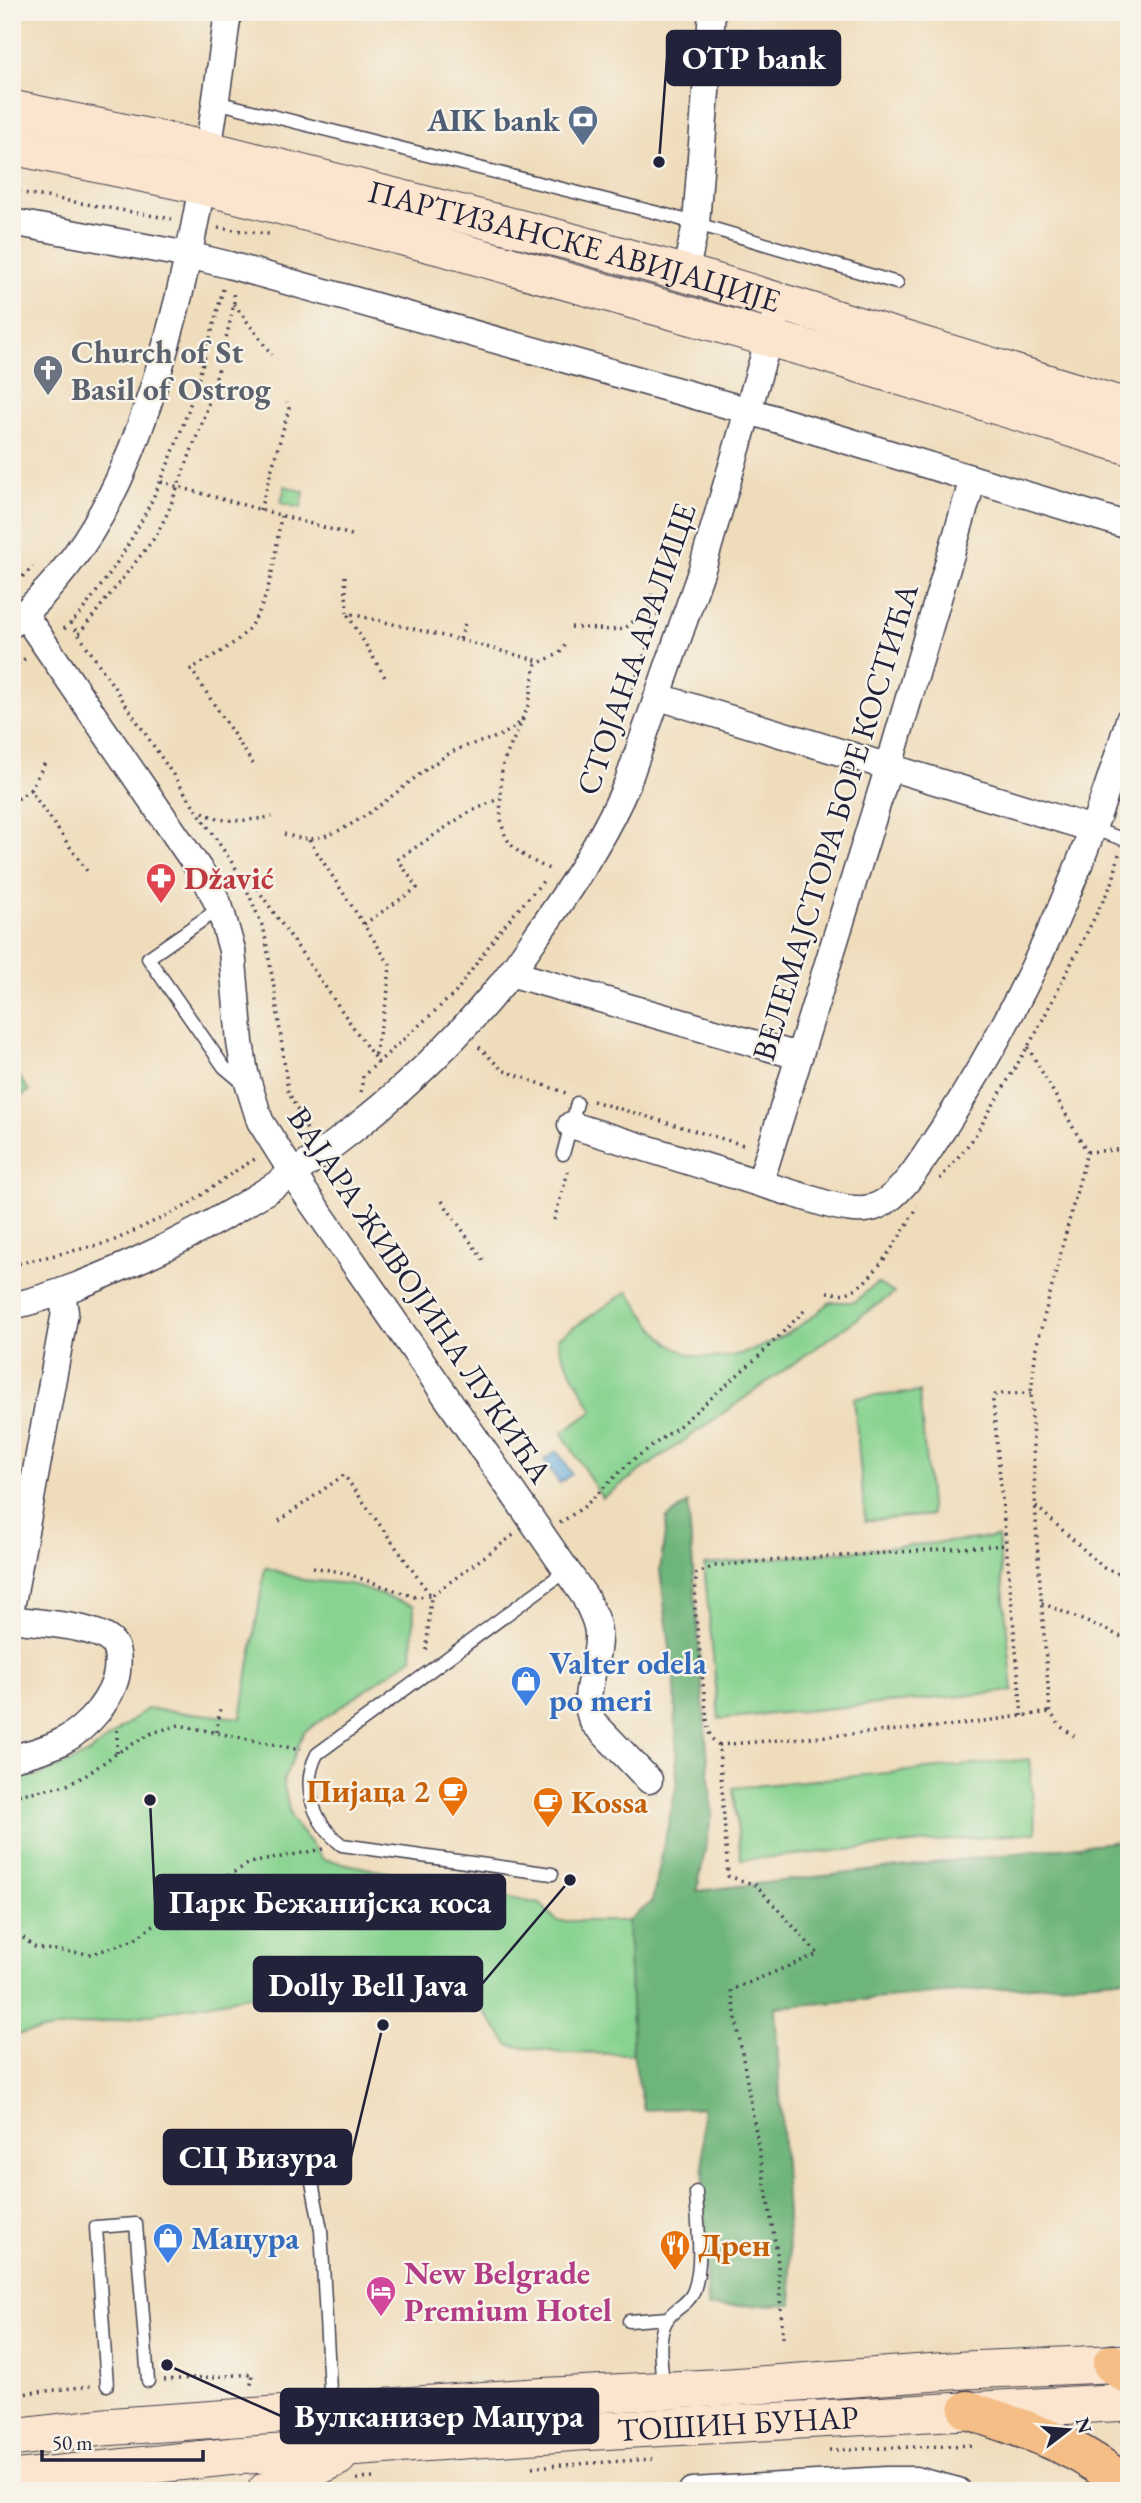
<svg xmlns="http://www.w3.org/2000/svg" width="1141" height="2503" font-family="'EB Garamond',serif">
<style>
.green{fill:#88d390;stroke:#557a66;stroke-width:2}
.forest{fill:#6eb57a;stroke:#486c5a;stroke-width:2}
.water{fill:#60aad8;stroke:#41668a;stroke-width:2}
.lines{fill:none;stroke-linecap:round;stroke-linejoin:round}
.lane-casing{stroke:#413e4e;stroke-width:15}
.street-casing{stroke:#413e4e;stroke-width:29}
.secondary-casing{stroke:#413e4e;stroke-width:39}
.highway-casing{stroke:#413e4e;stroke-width:41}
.path{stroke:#413e4e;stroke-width:3.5;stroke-dasharray:2 5;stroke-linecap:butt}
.lane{stroke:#fff;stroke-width:12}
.street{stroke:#fff;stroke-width:26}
.secondary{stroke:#fbe5cf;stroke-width:37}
.highway{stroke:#f6be87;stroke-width:38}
.labels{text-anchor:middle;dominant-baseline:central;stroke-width:5;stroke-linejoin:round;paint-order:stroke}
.service-label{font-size:32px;font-weight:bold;fill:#4e5e75;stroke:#f7f3e8;text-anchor:end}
.street-label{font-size:32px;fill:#22223b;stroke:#f7f3e8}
.worship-label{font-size:32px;font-weight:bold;fill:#5b616d;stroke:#f7f3e8;text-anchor:start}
.health-label{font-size:32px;font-weight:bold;fill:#be3a42;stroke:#f7f3e8;text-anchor:start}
.shop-label{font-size:32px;font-weight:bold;fill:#366cbe;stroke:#f7f3e8;text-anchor:start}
.food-label{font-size:32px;font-weight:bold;fill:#c56008;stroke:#f7f3e8;text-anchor:start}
.hotel-label{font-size:32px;font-weight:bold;fill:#b23c85;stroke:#f7f3e8;text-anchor:start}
.leader{fill:none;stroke:#22223b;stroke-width:2.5}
.callout-dot{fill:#22223b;stroke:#f7f3e8;stroke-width:2.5}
.callout{fill:#22223b;stroke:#22223b;stroke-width:2.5}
.callout-label{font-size:33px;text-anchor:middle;font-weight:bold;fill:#fff}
</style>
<rect width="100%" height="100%" fill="#f7f3e8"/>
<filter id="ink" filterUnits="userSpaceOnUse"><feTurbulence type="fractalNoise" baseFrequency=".0143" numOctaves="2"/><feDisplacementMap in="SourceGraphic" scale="14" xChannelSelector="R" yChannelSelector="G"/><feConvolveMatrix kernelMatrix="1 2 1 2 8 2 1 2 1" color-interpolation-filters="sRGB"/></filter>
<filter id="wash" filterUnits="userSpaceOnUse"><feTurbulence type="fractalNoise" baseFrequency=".00686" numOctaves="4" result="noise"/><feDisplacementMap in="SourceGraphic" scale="28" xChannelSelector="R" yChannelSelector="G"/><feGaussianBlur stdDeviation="1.57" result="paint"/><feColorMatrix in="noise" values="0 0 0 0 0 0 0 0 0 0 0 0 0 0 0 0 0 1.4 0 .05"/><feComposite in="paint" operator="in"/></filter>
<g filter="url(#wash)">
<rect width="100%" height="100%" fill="#efdcbb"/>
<path class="green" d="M285,486L304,492L301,508L281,503Z
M12,1067L29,1091L12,1102Z
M877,1283L894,1293L602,1498L562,1433L593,1411L560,1350L558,1338L628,1291C641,1309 655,1333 673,1346C721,1379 794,1335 830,1302H854Z
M919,1392L931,1515L865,1521L854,1398Z
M998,1537L1013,1691L719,1719L704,1565Z
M265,1567L303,1580L349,1584L414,1606L412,1658L304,1732L283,1781L291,1819L323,1859L540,1904L557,1921H628L633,2054L562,2053L509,2045L483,2010L448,1973L352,1977L130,2018L12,2035V1779L40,1775L86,1755L147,1709L241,1718Z
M1029,1759L1036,1832L741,1860L733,1788Z"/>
<path class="forest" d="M688,1503L712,1815L697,1891L1129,1840V1978L775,2007L792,2304L707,2307L702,2107L644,2110L633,2054L628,1921L652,1902L677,1783L675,1687L660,1570L667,1518Z"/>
<path class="water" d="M557,1451L572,1474L559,1483L544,1460Z"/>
</g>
<g filter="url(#ink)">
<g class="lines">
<g class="lane-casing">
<path id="lane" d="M216,102L670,216L897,283
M1093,829L1129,841
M220,908L148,958L224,1067L237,1078L244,1081
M563,1154L577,1103
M552,1874L342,1845C314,1823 300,1787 317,1754L567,1570
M293,2151L309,2166L321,2230L331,2408
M629,2321L668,2318
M107,2385L96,2227L136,2224L148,2381
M663,2387C662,2366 655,2334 669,2317C677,2307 690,2303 694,2290C704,2263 697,2221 696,2192"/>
</g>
<g class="street-casing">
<path id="street" d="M12,222L188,255L229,265L749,411L1129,526
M685,274L696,224L712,12
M24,614L207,881L220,908L232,950L240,1042L245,1073L260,1121L304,1191L585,1597C590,1609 598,1621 598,1634C600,1664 579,1694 593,1722L649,1780
M12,624C99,550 136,452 166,345C197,236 213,125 228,12
M659,697L1093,829
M510,973L798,1056
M571,1125L827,1204C844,1208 863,1213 879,1205C904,1194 928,1151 943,1129C1025,1002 1086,865 1129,720
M760,1183L889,766L973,479
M12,1306C56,1296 96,1279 136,1261C276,1198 403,1104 501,985C517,965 532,942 547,921C578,877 606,833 627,784L702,569L774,321
M12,1603L65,1312L62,1292
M12,1619C37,1623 92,1625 111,1641C119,1649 118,1661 117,1672C115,1686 108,1698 99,1710C74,1741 50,1749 12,1758
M692,2491L887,2480H916L958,2491"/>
</g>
<g class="secondary-casing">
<g id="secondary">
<path id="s1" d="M12,109L209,150L565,240L708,280L1129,408"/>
<path d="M12,146L203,186L443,247L823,353L1129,446"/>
<path d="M12,2438L104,2427L534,2397L730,2387L965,2370L1129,2363"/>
<path id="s2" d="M12,2479L235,2456L579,2432L1129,2402"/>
<path d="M266,2491L338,2457"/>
</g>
</g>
<g class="highway-casing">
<path id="highway" d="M1112,2364L1129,2375
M968,2410C1028,2431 1080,2444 1129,2489"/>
</g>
<path class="path" d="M12,191L172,219
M218,228L269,234
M234,304L272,355
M161,482L355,536
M260,510L289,409L287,402
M345,576L347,613L460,640L466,620
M12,586L33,567
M348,615L386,679
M71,623L241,876L264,930L275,993L288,1091L309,1134
M571,627L611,630L624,629L649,608L652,593
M64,629C81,615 92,598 105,580C167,493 197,391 223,289
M79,634L156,536L168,512L205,415L221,360L234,304L233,291
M460,640L539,661
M12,668L27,657
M630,696L660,610L663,611
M523,719C518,731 512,742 507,754C501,765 501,779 501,792C498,842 509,850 553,871
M253,764L191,669C209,658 235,646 248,629C272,599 275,553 281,516
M30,790L45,763
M12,803L30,790L87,871
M203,812C223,825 250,820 272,817
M284,834C292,836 302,840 310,839C358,834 410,776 452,752C473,741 499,741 517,725C532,711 531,683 536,664L559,654L566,644
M309,840L390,965L387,999L374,1057
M241,876L254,884L378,1063
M364,924L417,888L398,859L466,814L500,798
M479,1047L502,1070L566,1093
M1028,1047L1087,1152L1036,1348L1031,1393L1037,1544L1050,1712L1060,1726L1074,1736
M361,1092L363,1076L456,992L501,929L545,879
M593,1101L747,1146
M1087,1152L1129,1149
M940,1179L973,1139L1037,1031L1113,881L1119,854
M442,1201L486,1264
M554,1220L569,1168
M12,1265L111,1242L188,1205L232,1173L255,1159
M827,1292C834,1293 843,1295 849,1292C874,1283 903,1230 918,1207
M1036,1506L1104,1568L1129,1577
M279,1521L344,1475L431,1596L515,1534
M560,1523L585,1506L630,1462L678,1427L758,1357L804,1311
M313,1567L345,1573L415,1597L431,1596L426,1654
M1042,1603L1129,1640
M1022,1716L993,1401L995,1395L1000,1394L1031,1393
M216,1732L221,1705
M719,1745L948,1726L1050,1712
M117,1753V1727
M12,1796L67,1785L85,1776L117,1753L152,1733L179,1725L301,1750
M12,1929L36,1948L92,1954L134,1940L192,1896L250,1863L323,1849
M783,2338L777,2253L731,1990L818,1954L756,1885L728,1876L719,1745L711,1738L708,1729L695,1609L696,1574L714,1566L765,1561L1007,1545
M164,2380L253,2374L250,2389
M12,2395L90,2386
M829,2450L975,2445
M532,2467L653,2459
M357,2479L374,2478"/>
<use href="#lane" class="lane"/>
<use href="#street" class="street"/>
<use href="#secondary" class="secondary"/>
<use href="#highway" class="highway"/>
</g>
</g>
<defs>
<g id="bank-pin" transform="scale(1.575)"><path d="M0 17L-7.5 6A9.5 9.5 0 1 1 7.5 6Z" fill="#5c6f8a" stroke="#f7f3e8"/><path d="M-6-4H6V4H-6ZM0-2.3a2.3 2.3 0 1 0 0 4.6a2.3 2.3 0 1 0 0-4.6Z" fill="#fff"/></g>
<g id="church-pin" transform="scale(1.575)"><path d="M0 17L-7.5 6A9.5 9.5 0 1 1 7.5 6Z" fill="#6b7280" stroke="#f7f3e8"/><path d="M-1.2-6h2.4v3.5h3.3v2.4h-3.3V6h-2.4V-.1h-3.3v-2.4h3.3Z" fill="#fff"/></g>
<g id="pharmacy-pin" transform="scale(1.575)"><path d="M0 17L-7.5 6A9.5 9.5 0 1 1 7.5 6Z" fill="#e0444e" stroke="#f7f3e8"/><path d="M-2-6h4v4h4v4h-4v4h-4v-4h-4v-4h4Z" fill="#fff"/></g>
<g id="shop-pin" transform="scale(1.575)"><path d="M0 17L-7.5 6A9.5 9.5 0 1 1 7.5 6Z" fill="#3f7fe0" stroke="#f7f3e8"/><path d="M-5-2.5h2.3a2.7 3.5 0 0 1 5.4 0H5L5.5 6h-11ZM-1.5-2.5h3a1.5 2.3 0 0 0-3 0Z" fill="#fff"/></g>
<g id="cafe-pin" transform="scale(1.575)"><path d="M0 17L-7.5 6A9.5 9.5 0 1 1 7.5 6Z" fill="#e8710a" stroke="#f7f3e8"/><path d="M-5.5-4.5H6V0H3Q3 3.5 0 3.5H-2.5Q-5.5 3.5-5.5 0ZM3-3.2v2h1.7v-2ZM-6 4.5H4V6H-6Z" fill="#fff"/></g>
<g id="restaurant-pin" transform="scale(1.575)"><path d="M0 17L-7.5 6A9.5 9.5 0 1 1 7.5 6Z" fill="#e8710a" stroke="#f7f3e8"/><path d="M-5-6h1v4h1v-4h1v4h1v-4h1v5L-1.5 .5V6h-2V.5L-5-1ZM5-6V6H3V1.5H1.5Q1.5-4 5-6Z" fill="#fff"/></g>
<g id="hotel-pin" transform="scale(1.575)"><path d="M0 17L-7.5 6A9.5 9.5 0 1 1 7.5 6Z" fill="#d1479c" stroke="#f7f3e8"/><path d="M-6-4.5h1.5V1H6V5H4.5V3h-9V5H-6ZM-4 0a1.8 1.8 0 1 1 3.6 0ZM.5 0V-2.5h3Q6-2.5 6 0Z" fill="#fff"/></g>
</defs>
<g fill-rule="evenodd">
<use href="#bank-pin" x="583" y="120"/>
<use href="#church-pin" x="48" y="370"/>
<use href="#pharmacy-pin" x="161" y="878"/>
<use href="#shop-pin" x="526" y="1681"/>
<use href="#cafe-pin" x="453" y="1791"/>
<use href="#cafe-pin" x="548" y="1802"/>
<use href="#shop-pin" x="168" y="2238"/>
<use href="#restaurant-pin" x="675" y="2245"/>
<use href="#hotel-pin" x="381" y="2291"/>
</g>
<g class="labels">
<g class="service-label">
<text x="560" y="120">AIK bank</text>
</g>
<g class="street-label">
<text stroke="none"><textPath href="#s1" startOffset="579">ПАРТИЗАНСКЕ АВИЈАЦИЈЕ</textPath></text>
<text transform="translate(636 649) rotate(-71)">СТОЈАНА АРАЛИЦЕ</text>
<text transform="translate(835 822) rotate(-73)">ВЕЛЕМАЈСТОРА БОРЕ КОСТИЋА</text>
<text transform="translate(420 1295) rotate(56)">ВАЈАРА ЖИВОЈИНА ЛУКИЋА</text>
<text stroke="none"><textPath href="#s2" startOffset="728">ТОШИН БУНАР</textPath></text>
</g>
<g class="worship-label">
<text x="71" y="352">Church of St<tspan x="71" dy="37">Basil of Ostrog</tspan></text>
</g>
<g class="health-label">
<text x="184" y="878">Džavić</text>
</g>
<g class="shop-label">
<text x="549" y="1663">Valter odela<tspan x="549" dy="37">po meri</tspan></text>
<text x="191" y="2238">Мацура</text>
</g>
<g class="food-label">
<text x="430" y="1791" text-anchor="end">Пијаца 2</text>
<text x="571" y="1802">Kossa</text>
<text x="698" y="2245">Дрен</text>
</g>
<g class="hotel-label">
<text x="404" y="2273">New Belgrade<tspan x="404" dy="37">Premium Hotel</tspan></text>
</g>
</g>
<path class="leader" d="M659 162L667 58M150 1800L155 1902M570 1880L482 1984M383 2025L351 2157M167 2365L281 2416"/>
<g class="callout-dot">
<circle cx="659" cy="162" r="7"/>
<circle cx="150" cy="1800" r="7"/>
<circle cx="570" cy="1880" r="7"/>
<circle cx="383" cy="2025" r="7"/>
<circle cx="167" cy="2365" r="7"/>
</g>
<g class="callout">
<rect x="667" y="31" width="173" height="54" rx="7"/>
<rect x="155" y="1875" width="350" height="54" rx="7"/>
<rect x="254" y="1957" width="228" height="54" rx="7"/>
<rect x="164" y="2130" width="187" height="54" rx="7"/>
<rect x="281" y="2389" width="317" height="54" rx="7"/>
</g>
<g class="callout-label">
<text x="754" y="69">OTP bank</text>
<text x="330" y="1913">Парк Бежанијска коса</text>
<text x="368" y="1996">Dolly Bell Java</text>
<text x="258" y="2168">СЦ Визура</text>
<text x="439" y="2427">Вулканизер Мацура</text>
</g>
<rect width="1141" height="2503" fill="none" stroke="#f7f3e8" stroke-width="42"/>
<g transform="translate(1068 2430) rotate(74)" stroke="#f7f3e8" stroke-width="5" paint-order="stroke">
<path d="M0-5L12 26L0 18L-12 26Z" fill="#22223b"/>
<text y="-10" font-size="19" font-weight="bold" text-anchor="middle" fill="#22223b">N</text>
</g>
<path d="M42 2450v10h161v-10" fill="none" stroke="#22223b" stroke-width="3.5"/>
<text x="52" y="2450" font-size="21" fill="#22223b" stroke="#f7f3e8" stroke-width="5" paint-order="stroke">50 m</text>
</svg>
